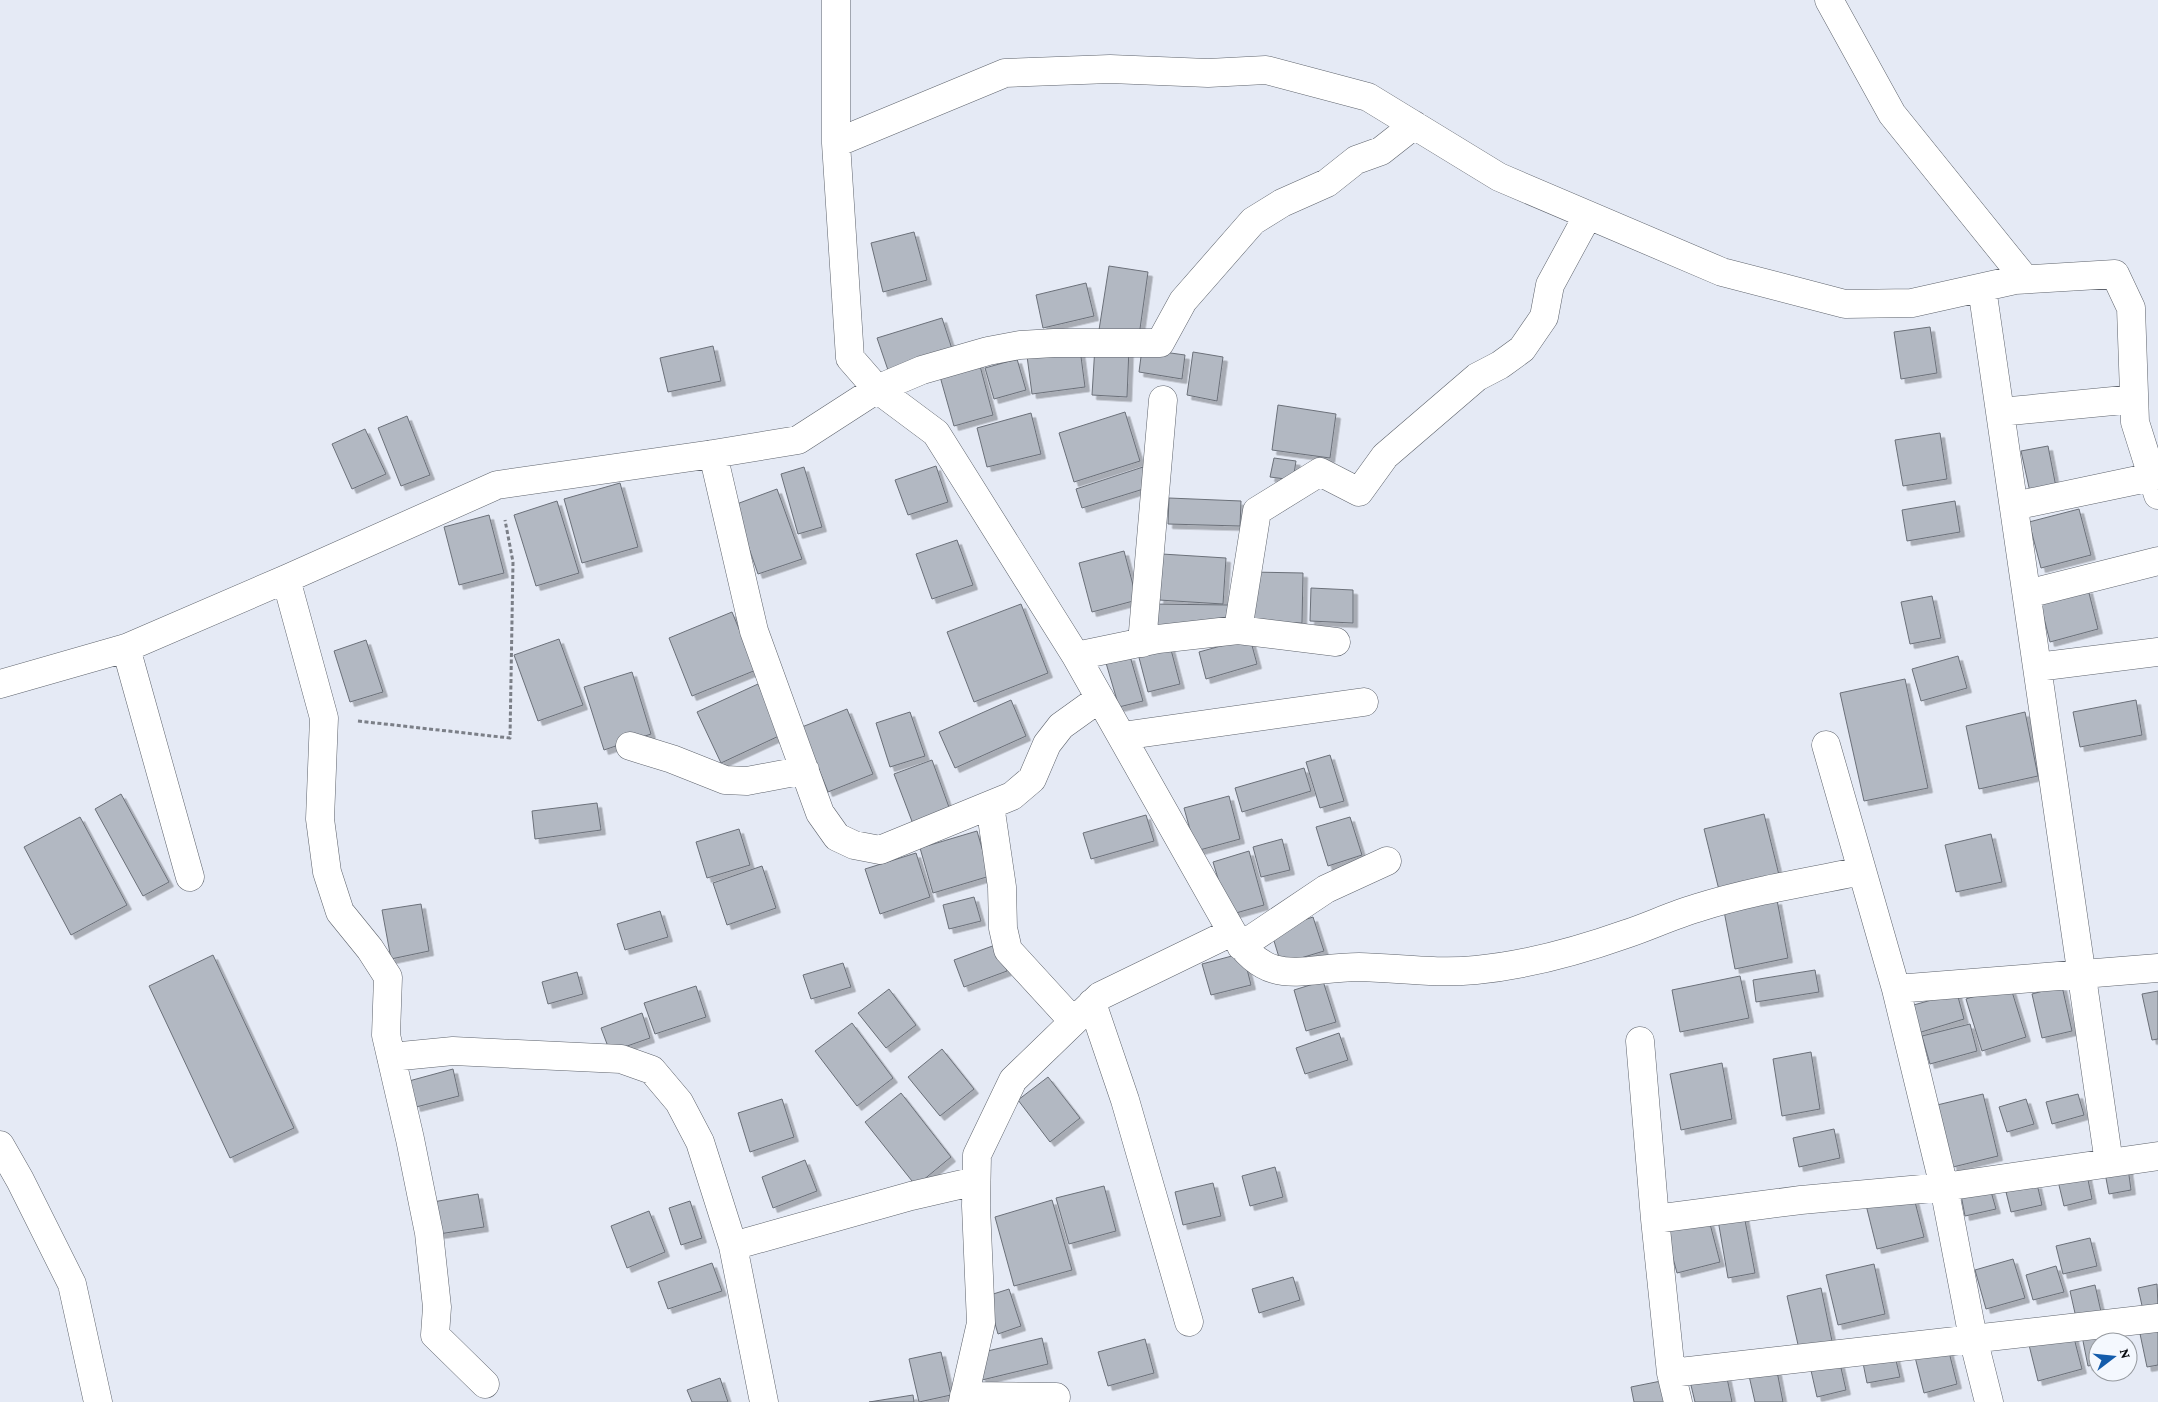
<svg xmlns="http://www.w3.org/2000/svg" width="2158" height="1402" font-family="'Crimson Pro',serif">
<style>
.building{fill:#b2b8c2;stroke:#6b7079;filter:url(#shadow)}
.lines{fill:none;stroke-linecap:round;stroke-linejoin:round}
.minor-casing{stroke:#5e636c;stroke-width:29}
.path{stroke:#7b7f87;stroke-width:3;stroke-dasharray:4 2.5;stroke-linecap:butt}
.minor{stroke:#fff;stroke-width:28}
</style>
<defs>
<filter id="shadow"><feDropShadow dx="4.5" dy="4.5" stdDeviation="0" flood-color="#0004"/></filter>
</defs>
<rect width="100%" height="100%" fill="#e5eaf5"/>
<path class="building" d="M914,232L927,280L883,292L871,243Z
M1109,266L1148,272L1139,336L1099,330Z
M1086,283L1094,316L1043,328L1036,295Z
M942,318L953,352L889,373L877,338Z
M1930,327L1937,373L1901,379L1894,332Z
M713,346L721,381L668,392L660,358Z
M1095,346L1129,348L1127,397L1092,395Z
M1080,349L1085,387L1032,394L1027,356Z
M1142,349L1185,355L1182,379L1139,372Z
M1193,352L1223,357L1217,401L1187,395Z
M1017,359L1026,390L994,399L985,368Z
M979,362L993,415L954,426L939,373Z
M1278,405L1336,414L1330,458L1272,450Z
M1125,412L1140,461L1074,482L1059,433Z
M1031,413L1041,454L987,467L977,428Z
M407,416L430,475L401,486L378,428Z
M365,429L386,474L352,489L332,444Z
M1940,433L1947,479L1903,486L1895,440Z
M2048,446L2056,487L2030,492L2021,451Z
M1274,458L1296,461L1293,480L1270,477Z
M936,466L948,502L908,515L895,480Z
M804,467L822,527L798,534L781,474Z
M1143,467L1150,487L1082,508L1076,489Z
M620,483L638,547L582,563L564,499Z
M777,489L802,559L758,574L734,505Z
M1169,498L1241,501L1240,526L1168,524Z
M557,501L579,573L536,586L514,515Z
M1955,501L1960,532L1907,541L1902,510Z
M2079,509L2091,555L2041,568L2029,522Z
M489,515L504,573L459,585L444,527Z
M957,540L973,585L932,599L916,554Z
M1124,551L1137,600L1092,612L1079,563Z
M1162,554L1226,558L1223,604L1159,600Z
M1251,572L1303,573L1302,623L1250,622Z
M1311,588L1353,590V623L1310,621Z
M2088,589L2098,629L2050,642L2040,602Z
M1932,596L1941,638L1910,644L1901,602Z
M1021,604L1048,673L974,702L947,632Z
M1151,604L1229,605V629L1152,628Z
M732,612L756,670L692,696L669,638Z
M1250,638L1257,664L1206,679L1199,652Z
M559,639L583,705L538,721L514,655Z
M366,640L383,692L350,702L334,651Z
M1169,642L1180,684L1148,692L1137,650Z
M1130,656L1143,701L1119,707L1106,663Z
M1958,656L1967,688L1921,701L1912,669Z
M632,672L651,734L604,750L584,687Z
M1905,679L1928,788L1864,801L1840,693Z
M758,684L781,735L721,763L697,712Z
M1011,700L1026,736L955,768L939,732Z
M2136,700L2142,735L2080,747L2073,712Z
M847,709L873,774L828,792L802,727Z
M910,712L925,756L890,767L876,723Z
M2025,712L2038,776L1979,789L1966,726Z
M1330,755L1344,801L1320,808L1306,762Z
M932,760L950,810L913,824L894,774Z
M1304,768L1311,791L1242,812L1235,788Z
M121,794L169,882L143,896L95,809Z
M1229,796L1240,839L1196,851L1184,808Z
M597,803L601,830L535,839L532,811Z
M1764,814L1779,875L1719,890L1704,829Z
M1146,815L1154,841L1091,859L1083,833Z
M80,817L127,905L71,935L24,847Z
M1350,817L1362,855L1328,866L1316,827Z
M739,829L750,865L707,878L696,842Z
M977,831L990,876L933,893L920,848Z
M1991,834L2002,882L1956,892L1945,845Z
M1282,839L1290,870L1261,877L1253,847Z
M1249,851L1264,905L1229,915L1213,862Z
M916,853L930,897L880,914L865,869Z
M762,866L776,908L727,925L713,883Z
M974,897L981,921L949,929L943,905Z
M1777,900L1788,958L1735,969L1724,911Z
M421,904L429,951L391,959L382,910Z
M660,911L668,937L625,950L617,924Z
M1313,917L1324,951L1281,964L1271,931Z
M998,944L1007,971L964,987L954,960Z
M1243,953L1251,985L1211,995L1202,964Z
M213,955L294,1128L230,1158L149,986Z
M843,963L851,987L811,999L803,975Z
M1815,970L1819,992L1756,1002L1753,980Z
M577,972L583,994L548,1004L542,982Z
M1740,976L1749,1018L1680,1032L1672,990Z
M1323,981L1336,1022L1306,1031L1294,990Z
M2010,985L2026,1037L1982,1051L1966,999Z
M696,986L706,1017L655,1034L644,1003Z
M2062,986L2072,1031L2042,1038L2032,994Z
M889,989L916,1025L886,1048L858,1013Z
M2158,991V1039L2152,1040L2142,994Z
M1957,993L1964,1019L1918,1033L1910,1006Z
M642,1013L650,1038L610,1052L601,1028Z
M852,1023L893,1078L857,1106L815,1051Z
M1970,1024L1977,1051L1930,1064L1922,1036Z
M1339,1033L1348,1060L1305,1074L1296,1048Z
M942,1049L974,1089L940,1116L908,1077Z
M1811,1052L1820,1109L1782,1116L1773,1059Z
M1722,1063L1732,1119L1681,1130L1670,1074Z
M453,1069L459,1096L416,1107L409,1081Z
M1048,1077L1080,1118L1050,1142L1018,1100Z
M901,1093L951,1157L916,1186L865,1122Z
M1983,1094L1998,1156L1953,1167L1937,1105Z
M2078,1094L2084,1115L2052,1124L2046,1102Z
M782,1099L794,1137L750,1152L738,1113Z
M2026,1099L2034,1124L2007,1132L1999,1107Z
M1834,1129L1840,1158L1799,1167L1793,1138Z
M805,1160L817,1191L773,1208L762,1177Z
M1275,1167L1283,1197L1250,1206L1242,1176Z
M2128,1168L2131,1190L2109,1194L2105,1173Z
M2087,1175L2092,1199L2064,1206L2058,1181Z
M1213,1183L1221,1216L1183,1225L1175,1192Z
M2037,1184L2042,1205L2011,1212L2006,1192Z
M1104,1186L1116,1231L1069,1244L1056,1198Z
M1990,1188L1996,1209L1965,1216L1961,1195Z
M478,1194L484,1227L439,1234L433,1202Z
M1913,1194L1924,1237L1877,1249L1866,1205Z
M1052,1200L1072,1270L1014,1286L995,1217Z
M690,1201L702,1238L681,1245L669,1208Z
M649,1211L665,1252L627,1268L611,1226Z
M1744,1215L1755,1273L1728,1278L1718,1220Z
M1709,1220L1720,1262L1677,1273L1666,1232Z
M2090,1238L2097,1266L2063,1274L2056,1246Z
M2013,1259L2025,1298L1986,1309L1975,1270Z
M712,1263L722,1291L668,1309L658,1282Z
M1874,1264L1885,1314L1838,1325L1826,1275Z
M2056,1266L2064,1292L2033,1300L2026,1275Z
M1293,1277L1300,1300L1259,1313L1252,1289Z
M2157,1284L2158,1307L2143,1310L2138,1288Z
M2095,1285L2102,1316L2077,1322L2070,1291Z
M1821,1288L1832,1341L1799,1349L1787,1296Z
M1009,1289L1021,1326L998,1334L987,1296Z
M2158,1325V1365L2147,1367L2139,1329Z
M2120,1328L2123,1342H2098V1364L2088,1366L2082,1336Z
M2073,1334L2082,1369L2038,1381L2029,1345Z
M1042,1338L1048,1364L982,1380L975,1354Z
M1145,1339L1154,1373L1108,1386L1098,1352Z
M1947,1344L1957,1384L1924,1393L1914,1353Z
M941,1352L951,1395L919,1402L909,1359Z
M1894,1352L1900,1377L1867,1383L1862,1358Z
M1839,1359L1846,1390L1817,1397L1810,1366Z
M1775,1361L1783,1402H1755L1747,1367Z
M1726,1373L1732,1402H1695L1690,1381Z
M720,1378L728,1402H692L687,1390Z
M1666,1380L1669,1402H1634L1631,1387Z
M913,1395L914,1402H869Z"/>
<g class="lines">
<g class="minor-casing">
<path id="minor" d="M836,0V143L850,358L877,389L936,433L1076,656L1232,932C1269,991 1303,967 1359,967C1397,968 1438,974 1476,970C1527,965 1578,951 1626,934C1650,926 1673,915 1697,908C1751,891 1807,882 1862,871
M1829,0L1892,114L2025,279
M836,143L1005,73L1110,69L1208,73L1266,70L1368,97L1499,177L1722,272L1845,304L1912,303L2015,280L2115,274L2131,308L2135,422L2158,495
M1982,288L2109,1163
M2000,412L2134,399
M713,454L754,631L820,813L837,837L854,845L880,850L1012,796L1032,779L1047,744L1061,726L1100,698
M2014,506L2152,477
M286,579L324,718L320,819L327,872L340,912L370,949L388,977L386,1035L410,1139L429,1233L437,1307L435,1335L485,1384
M2027,594L2158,561
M1238,630L1257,511L1320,472L1359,492L1385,456L1477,377L1500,365L1522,349L1544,317L1550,285L1588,215
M1142,643L1163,400
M126,648L190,877
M1076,656L1158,639L1238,630L1336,642
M2037,667L2158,652
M0,684L126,648L286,579L497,485L713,454L798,440L877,389L922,370L988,351L1020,345L1054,343H1160L1183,301L1253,221L1282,203L1327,183L1356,160L1381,151L1414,125
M1122,736L1364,702
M1826,745L1896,989L1944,1187L1973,1338L1989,1402
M630,746L672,759L725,780L747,781L805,770
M990,805L1002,887L1003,928L1008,950L1073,1021
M1241,946L1326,889L1387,861
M1896,989L2158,968
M1092,1003L1125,1100L1189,1322
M1640,1041L1655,1219L1671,1373L1678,1402
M391,1057L453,1051L621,1059L652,1070L679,1102L700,1142L733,1246L911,1196L976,1181
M0,1145L20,1180L72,1284L98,1402
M1655,1219L1801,1200L1944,1187L2158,1156
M733,1246L764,1402
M1671,1373L2158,1318
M964,1396L1056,1397
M963,1402L981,1323L976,1206L977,1155L1013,1080L1100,996L1232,932"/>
</g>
<path class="path" d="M358,721L510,738L513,562L505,520"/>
<use href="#minor" class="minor"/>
</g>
<g transform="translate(2113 1357) rotate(74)"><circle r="24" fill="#f4f8fe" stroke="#969a9f"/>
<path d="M0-4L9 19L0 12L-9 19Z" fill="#145cab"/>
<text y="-8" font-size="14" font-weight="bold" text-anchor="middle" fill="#0a0c10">N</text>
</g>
</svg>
